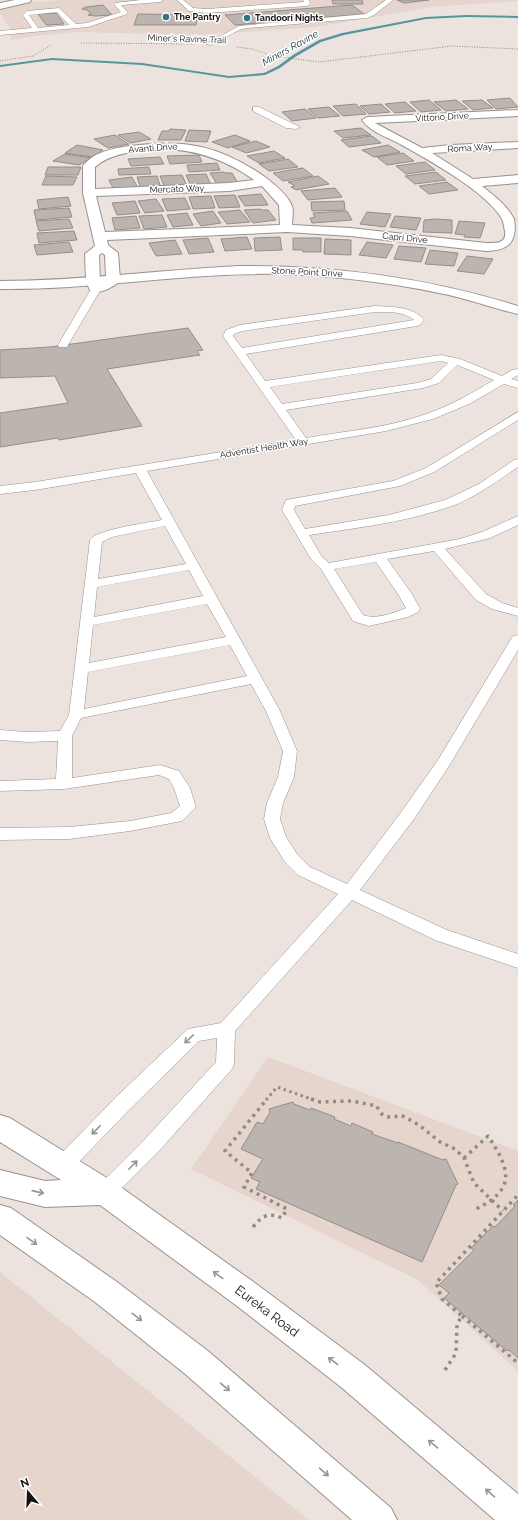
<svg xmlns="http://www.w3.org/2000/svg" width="518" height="1520" font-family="Raleway,sans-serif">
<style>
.built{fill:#e5d5cd}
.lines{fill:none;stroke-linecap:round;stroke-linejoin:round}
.stream{fill:#5994a1;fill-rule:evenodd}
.building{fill:#bcb4af;stroke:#958d89}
.lane-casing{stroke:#99918d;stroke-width:1}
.street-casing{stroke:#99918d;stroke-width:2}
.secondary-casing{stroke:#99918d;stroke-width:2}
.primary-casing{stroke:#99918d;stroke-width:2}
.path-far2{stroke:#918a87;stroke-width:1;stroke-dasharray:1 1.5;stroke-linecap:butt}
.path-far1{stroke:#918a87;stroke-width:3;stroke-dasharray:2.5 3.5;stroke-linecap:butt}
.path{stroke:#918a87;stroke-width:3.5;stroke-dasharray:3 4.5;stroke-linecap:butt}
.lane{fill:#fff;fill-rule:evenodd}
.street{fill:#fff;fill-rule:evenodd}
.secondary{fill:#fff;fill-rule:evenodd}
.primary{fill:#fff;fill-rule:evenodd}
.oneway{stroke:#969594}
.poi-dot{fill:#307583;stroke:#fff;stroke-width:1.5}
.labels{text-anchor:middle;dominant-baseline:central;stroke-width:3;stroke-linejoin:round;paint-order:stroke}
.far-poi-label{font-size:9px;font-weight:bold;fill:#161312;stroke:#fff;text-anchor:start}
.far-street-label{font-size:9px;fill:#161312;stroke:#fff}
.far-water-label{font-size:10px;font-style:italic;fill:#0d363e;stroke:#fff}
.near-street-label{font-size:13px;fill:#161312;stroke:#fff}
</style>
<rect width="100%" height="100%" fill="#ece3de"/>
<path class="built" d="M61,0H518V1L431,7L316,27L196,35L76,32L34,36L11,40L10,28L0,13V9L15,4Z
M268,1057L518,1151V1371L418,1280L191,1169Z
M0,1272L41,1305L309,1520H0Z"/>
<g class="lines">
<path class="stream" d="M466,15L518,16V18L466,17L426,19L344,35L321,42L295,57L280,68L265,75L229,78L142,65L52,60L0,67V65L52,58L142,63L229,76L264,73L278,66L293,55L319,40L342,33L426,17Z"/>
</g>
<path class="building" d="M332,0H362L363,4H333Z
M397,0H429L404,3Z
M103,5L112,15L95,16L88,15L91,14L87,10L82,9L86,7Z
M352,5L364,14L235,25L225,15Z
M56,13L64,24L46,25L38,14Z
M138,14L198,15L196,25H134Z
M510,98L518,107L496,109L487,100Z
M429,100L441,110L421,112L410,102Z
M456,100L468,109L446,111L434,102Z
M482,100L493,108L473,110L462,101Z
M405,102L416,111L395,113L385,104Z
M356,104L366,114L343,116L333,106Z
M381,104L390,112L369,114L360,106Z
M329,107L340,116L318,118L308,109Z
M305,109L316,118L292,121L282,112Z
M361,128L371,135L343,138L334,131Z
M170,129L186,130L181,140H158L162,131H169Z
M189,130L211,131L207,142L185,141Z
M139,132L151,139L131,143L118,135Z
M115,135L129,144L108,148L94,139Z
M235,135L250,141L228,148L212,142Z
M372,136L381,143L349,147L341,140Z
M256,141L270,147L246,153L232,147Z
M77,145L103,150L92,157L65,153Z
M388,145L400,152L374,157L362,150Z
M274,151L285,158L259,163L247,156Z
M403,153L414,161L387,165L377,157Z
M65,154L91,158L79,165L53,161Z
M199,155L202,162L170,164L167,156Z
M160,157L164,164L131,166L128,159Z
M288,159L298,167L269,171L259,164Z
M425,162L435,170L406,174L396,166Z
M217,163L220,170L189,172L187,165Z
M48,167H81L78,175H45Z
M149,167L151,174L119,175L118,169Z
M303,168L313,176L283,181L273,173Z
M224,172L225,173H232L238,183L217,184L210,173Z
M436,172L446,180L415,184L405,176Z
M206,174L211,185L191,186L186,175Z
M182,175L187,186L165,188L160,176Z
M46,176L77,177L73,185H42Z
M157,176L161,188L141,189L137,177Z
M318,176L329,184L296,190L291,187L295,186L288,182Z
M132,177L138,188L114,190L109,180Z
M447,182L458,190L429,194L419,186Z
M335,188L342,197L308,200L301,191Z
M261,194L268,205L245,206L238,196Z
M235,195L240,207L219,208L214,196Z
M211,196L215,208L193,209L189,197Z
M68,197L71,206L39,209L37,200Z
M185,198L190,209L167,211L162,199Z
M156,199L164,211L145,213L138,201Z
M135,201L140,213L117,215L112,203Z
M344,201L345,210L312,211L311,202Z
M69,208L72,217L36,220L34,210Z
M260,209L261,210H268L276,220L253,223L244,210Z
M240,210L250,222L227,224L218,212Z
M213,211L221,223L201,226L193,214Z
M347,211L352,220L312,223L310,218L315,217L313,213Z
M367,212L391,214L385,227L360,224Z
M187,213L193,225L173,227L167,215Z
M162,215L167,227L144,229L139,216Z
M136,216L140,228L115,230L112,218Z
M395,216L421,218L416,230L390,227Z
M69,219L73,228L39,231L36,221Z
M435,219L452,220V233L423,232L424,220Z
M459,221L485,223L480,238L464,237L465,235L455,234Z
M74,231L77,240L39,243L37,233Z
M247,237L252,249L225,251L221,239Z
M280,237L282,250L255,251L254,238Z
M208,238L214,252L189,254L183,240Z
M293,238H321V252H303V250H293Z
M325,239L351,240V255L324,254Z
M175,240L182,254L156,256L149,243Z
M69,242L73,252L37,255L34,245Z
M367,242L393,245L386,258L359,255Z
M399,246L426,248L421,262L394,259Z
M430,250L458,253L454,266L425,264Z
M467,256L493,259L484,274L457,271Z
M188,328L203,350L197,351L200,355L107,369L142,426L59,440L58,438L0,447V413L68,403L55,376L0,378V350L50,347Z
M293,1102L294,1104L310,1110L311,1108L335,1117L334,1119L351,1126L352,1123L373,1132L372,1134L398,1143V1142L443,1160L446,1159L458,1184L456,1185L422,1262L256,1189L260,1182L251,1178L263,1159L241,1149L257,1122L263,1124L270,1112L269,1109Z
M518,1200V1358L509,1350L507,1351L444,1298L449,1293L439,1285L474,1250L471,1248L493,1226L495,1227L515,1206L513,1205Z"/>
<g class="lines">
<g class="lane-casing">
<path id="lane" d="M141,0H163L160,2L121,5L128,13L127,14L88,27L0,35V31L32,28L23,15L27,11L59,8L76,24L87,23L121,12L114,4L115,3ZM57,12L69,25L38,28L29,15Z
M177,0H183L193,8L207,9L304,2L303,0H309L310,4L307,6L207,13L189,11Z
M386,0H393L374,15L367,18L248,28L241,29L211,45L206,44L239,26L366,14Z
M253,107H259L300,127L296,129L286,128L253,111Z
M96,286L101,289L68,345L67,347H59L58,345L91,289Z
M375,306C391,307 413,306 424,320L420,325L417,326L246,354L265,381L441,355L460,359L502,376L512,370L518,369V375L511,379L518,381V388L504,384L469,404L433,419L386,431L147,471L280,711L297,751L294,777L283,803L280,819L286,837L297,854L310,867L347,884L402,811L438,760L511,639L513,636L518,635V650L449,766L414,819L360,890L447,930L518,954V968L435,940L352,900L235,1031L234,1064L232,1069L159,1151L112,1198L105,1201L98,1198L95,1192L98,1186L145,1139L216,1062L217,1038L199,1041L130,1109L69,1172L62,1175L55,1172L52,1166L55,1160L116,1097L188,1029L221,1023L338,894L298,875L285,862L270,838L264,819L267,803L278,777L283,751L266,711L251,684L81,718L72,736V778L160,765L179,771L190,788L196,807L182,821L130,831L69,839L0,840V828L69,827L130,821L171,813L180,806L174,788L169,779L159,775L64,789L0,791V781L56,779L58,741L27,742L0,740V730L27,732L60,731L69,715L90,540C98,529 147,523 162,520L136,473L35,490L0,494V486L35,482L296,440L223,336L226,330L240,325ZM375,312C388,312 404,311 414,320L242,348L233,336L234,334L242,331ZM441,361L448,363L431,379L417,383L282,404L270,387ZM457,365L494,380C472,393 450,406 426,414C388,428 345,431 306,438L286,410L423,388L439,383ZM165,526L186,564L98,579L102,542L112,537ZM189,570L203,596L94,617L97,587ZM207,604L226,637L89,663L93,625ZM230,645L247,676L84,709L88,672Z
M518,412V420L434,472L400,486L295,506L294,510L305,529L389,515L445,500L479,484L514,460L518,459V467C497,481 476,497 452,506C406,522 357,528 309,535L322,557L329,563L460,539L482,532L518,516V525L490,538L445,549L486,594L502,603L518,608V616L492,609L476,600L434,551L387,559L412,594L420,609L418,612L408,617L369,626L353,621L321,569L311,559L282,510L286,500L393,481L426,468ZM376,562L398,594L406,608C394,613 375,620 363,615L334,569Z"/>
</g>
<g class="street-casing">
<path id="street" d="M518,110V116L375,123L422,148L451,145L518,142V148L432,153L473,179L518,175V183L482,186C493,195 507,205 514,219C518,244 506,251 486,251L350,236L287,232L107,240L108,245L118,253L120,280C115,287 100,294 91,292C84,281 86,266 85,254L95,246L83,193V166C93,152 114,148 130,146C186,139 219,145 265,177C274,184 288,195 292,206C294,212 292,219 292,225L350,228L486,243C495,243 507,244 505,231C504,228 504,223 502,219C487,192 427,159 400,144C387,137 370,132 362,120L367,117ZM164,149C198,150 226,160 254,180L229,183L95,189V167C113,151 141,151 164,149ZM262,186L279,205L280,225L105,232L96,196L229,191ZM102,253L105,255L106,278L100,281L99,255Z"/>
</g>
<g class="secondary-casing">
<path id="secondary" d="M239,266C337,266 424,277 518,306V314C492,308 466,298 439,293C387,282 334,276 280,274C187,272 94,290 0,289V281C80,281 159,270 239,266Z
M0,1115L10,1118L115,1183L259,1286L365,1365L518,1494V1520H495L341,1387L237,1306L100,1205L45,1207L0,1196V1170L45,1181L61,1180L0,1142Z
M0,1205L11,1208L117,1282L208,1351L391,1508L397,1520H352L184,1373L95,1302L0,1235Z"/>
</g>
<g class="primary-casing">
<path id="primary" d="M15,0H31L30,2L0,9V3Z"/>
</g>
<path class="path-far2" d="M81,43L194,44
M237,47L252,49L274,56L319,62L452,46L518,49
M0,61L33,56L51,45"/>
<path class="path-far1" d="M266,1100L277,1087L314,1100"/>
<path class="path" d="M311,1099L320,1102L352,1101L377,1106C381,1118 390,1119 401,1115L419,1125L440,1142L455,1149L464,1158L474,1183L503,1211
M464,1158L488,1136C510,1169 517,1189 476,1209
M253,1227C262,1216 268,1212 282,1218L287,1209L244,1187L252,1173L225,1151L267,1099
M462,1316L518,1363
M445,1370L456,1353L457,1324L462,1316L442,1299L436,1283L518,1195"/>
<use href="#lane" class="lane"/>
<use href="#street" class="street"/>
<use href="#secondary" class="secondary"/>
<use href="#primary" class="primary"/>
</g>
<defs><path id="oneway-shaft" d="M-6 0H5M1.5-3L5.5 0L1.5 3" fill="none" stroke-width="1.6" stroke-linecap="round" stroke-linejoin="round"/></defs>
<g class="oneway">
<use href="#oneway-shaft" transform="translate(189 1039) rotate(136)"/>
<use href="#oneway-shaft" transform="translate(96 1130) rotate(134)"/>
<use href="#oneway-shaft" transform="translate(133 1165) rotate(-45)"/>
<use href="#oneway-shaft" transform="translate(38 1192) rotate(13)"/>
<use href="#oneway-shaft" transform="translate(32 1241) rotate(35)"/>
<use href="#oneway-shaft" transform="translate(218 1275) rotate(-144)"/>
<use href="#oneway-shaft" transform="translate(137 1317) rotate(38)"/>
<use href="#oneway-shaft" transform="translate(333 1361) rotate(-143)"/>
<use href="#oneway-shaft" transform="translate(225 1387) rotate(40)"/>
<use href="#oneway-shaft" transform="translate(433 1444) rotate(-140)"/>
<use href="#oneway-shaft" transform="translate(324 1472) rotate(41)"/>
<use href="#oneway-shaft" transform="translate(490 1493) rotate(-139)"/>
</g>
<g class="poi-dot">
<circle cx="166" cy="17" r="4"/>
<circle cx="247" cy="18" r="4"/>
</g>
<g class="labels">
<g class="far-poi-label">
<text x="174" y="17">The Pantry</text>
<text x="255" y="18">Tandoori Nights</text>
</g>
<g class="far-street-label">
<text transform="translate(187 39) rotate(2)">Miner's Ravine Trail</text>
<text transform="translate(442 117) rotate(-3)">Vittorio Drive</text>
<text transform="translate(153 148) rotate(-4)">Avanti Drive</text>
<text transform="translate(470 148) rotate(-3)">Roma Way</text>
<text transform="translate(177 189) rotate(-2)">Mercato Way</text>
<text transform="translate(405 238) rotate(6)">Capri Drive</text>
<text transform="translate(307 272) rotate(3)">Stone Point Drive</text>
<text transform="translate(264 448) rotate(-9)">Adventist Health Way</text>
</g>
<g class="far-water-label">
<text transform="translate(290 48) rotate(-29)">Miners Ravine</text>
</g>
<g class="near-street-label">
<text transform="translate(267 1311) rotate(37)">Eureka Road</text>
</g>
</g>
<g transform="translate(28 1492) rotate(341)" stroke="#ffffff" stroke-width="3" paint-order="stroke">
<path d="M0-3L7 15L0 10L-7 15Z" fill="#161312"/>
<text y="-6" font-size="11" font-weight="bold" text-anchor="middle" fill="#161312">N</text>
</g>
</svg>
